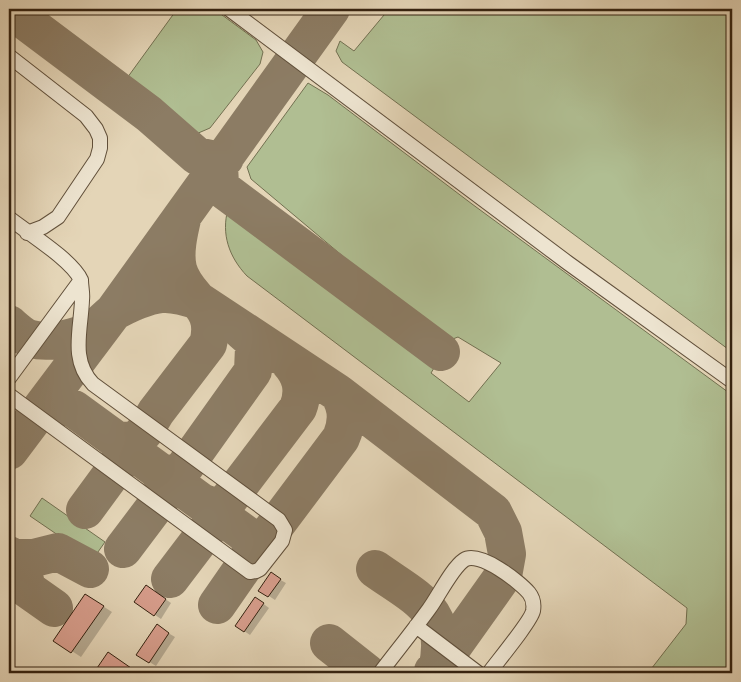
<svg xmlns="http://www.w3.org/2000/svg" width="741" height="682" font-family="Alegreya,serif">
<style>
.green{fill:#b0be92;stroke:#727051}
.shadow{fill:#0003}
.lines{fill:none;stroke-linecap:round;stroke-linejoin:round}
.taxiway{stroke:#8c7c64;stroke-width:38}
.building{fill:#d89e8d;stroke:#342210}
.minor-casing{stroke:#604f3a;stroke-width:16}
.minor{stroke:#ede4d0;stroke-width:14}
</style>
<rect width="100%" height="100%" fill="#e4d5b7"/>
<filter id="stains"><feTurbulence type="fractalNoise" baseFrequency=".004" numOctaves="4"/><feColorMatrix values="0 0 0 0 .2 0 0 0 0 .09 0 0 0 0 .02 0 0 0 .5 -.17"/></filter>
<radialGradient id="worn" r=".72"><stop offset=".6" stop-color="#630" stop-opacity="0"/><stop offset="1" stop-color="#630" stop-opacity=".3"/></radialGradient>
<path class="green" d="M171,9H214L256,40L263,52L260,64L210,128L196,134L182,130L122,85L175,12Z
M389,9H732V352L342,62L336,51L340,41L354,51Z
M308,83L328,95L472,204L732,395V673H648L686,624L687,608L247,276C229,257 221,234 228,209L244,215L437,363L431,373L469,402L501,363L458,337L445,342L251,179L247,167Z
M42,498L105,542L93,559L30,516Z"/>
<path class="shadow" d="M277,578L286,583L275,600L260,590Z
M152,590L171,603L161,619L136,602Z
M95,601L112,612L81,657L55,640Z
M261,602L269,608L250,635L244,631Z
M163,630L175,637L156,666L138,655Z
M115,657L136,672L135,673H100L97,671Z"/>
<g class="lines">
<path class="taxiway" d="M9,9L149,114L197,156L216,160L225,158
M219,166L220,184L225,191L441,352
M9,324C16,330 23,337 31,339C50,344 78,338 95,328C101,324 106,318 112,313C126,305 146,296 162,294C175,293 187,297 199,301L338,393L493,512L503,532L507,554L503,576L434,673
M34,416C50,407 56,403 74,409L248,536L252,550L251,556L217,605
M9,451L112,314L331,9
M85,510L121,461L122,453L117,440L130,441L137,439L144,432L156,412L208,344C219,304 186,300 178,269C174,252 179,232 183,215
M248,536C256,538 262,539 269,534L341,438C348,422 348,407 338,393
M123,549L166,492V483L158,471C167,474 173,476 181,472L253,371L254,347L251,339L243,332
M9,555C22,563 24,575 27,589L54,608
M14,558H34L58,552L90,569
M375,569C417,599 451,610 437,670L433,671
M170,579L211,525L212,513L204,503L215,507L226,503L298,408C305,390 301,375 289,362
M329,643L367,673"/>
</g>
<path class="building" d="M271,572L281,579L268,597L258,591Z
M146,585L166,599L154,616L134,602Z
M85,594L104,606L71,653L53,641Z
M255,597L264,603L244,632L235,626Z
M157,624L169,633L149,663L136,655Z
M108,652L131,668L127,673H98L95,671Z"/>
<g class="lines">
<g class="minor-casing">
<path id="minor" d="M229,9L568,263L732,381
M9,56L86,116L96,129L100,138V148L97,159L58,217L43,227L27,233
M9,218C28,233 72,260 81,280L9,378
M9,395L250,572L256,571L260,569L282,541L285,530L279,520L93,384C70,360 81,330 82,300C83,294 81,287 81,280
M416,626L478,673
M380,673C396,652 413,631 429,609C438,597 452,568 464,560C479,550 520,582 529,593C533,598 534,605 533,611C531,621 497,662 489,673"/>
</g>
<use href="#minor" class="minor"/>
</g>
<rect width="741" height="682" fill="none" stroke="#e4d5b7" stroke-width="30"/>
<rect x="10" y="10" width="721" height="662" fill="none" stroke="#342210" stroke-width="2.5"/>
<rect x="15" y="15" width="711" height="652" fill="none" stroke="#342210"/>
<rect width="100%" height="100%" filter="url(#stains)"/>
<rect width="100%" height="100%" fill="url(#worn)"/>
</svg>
